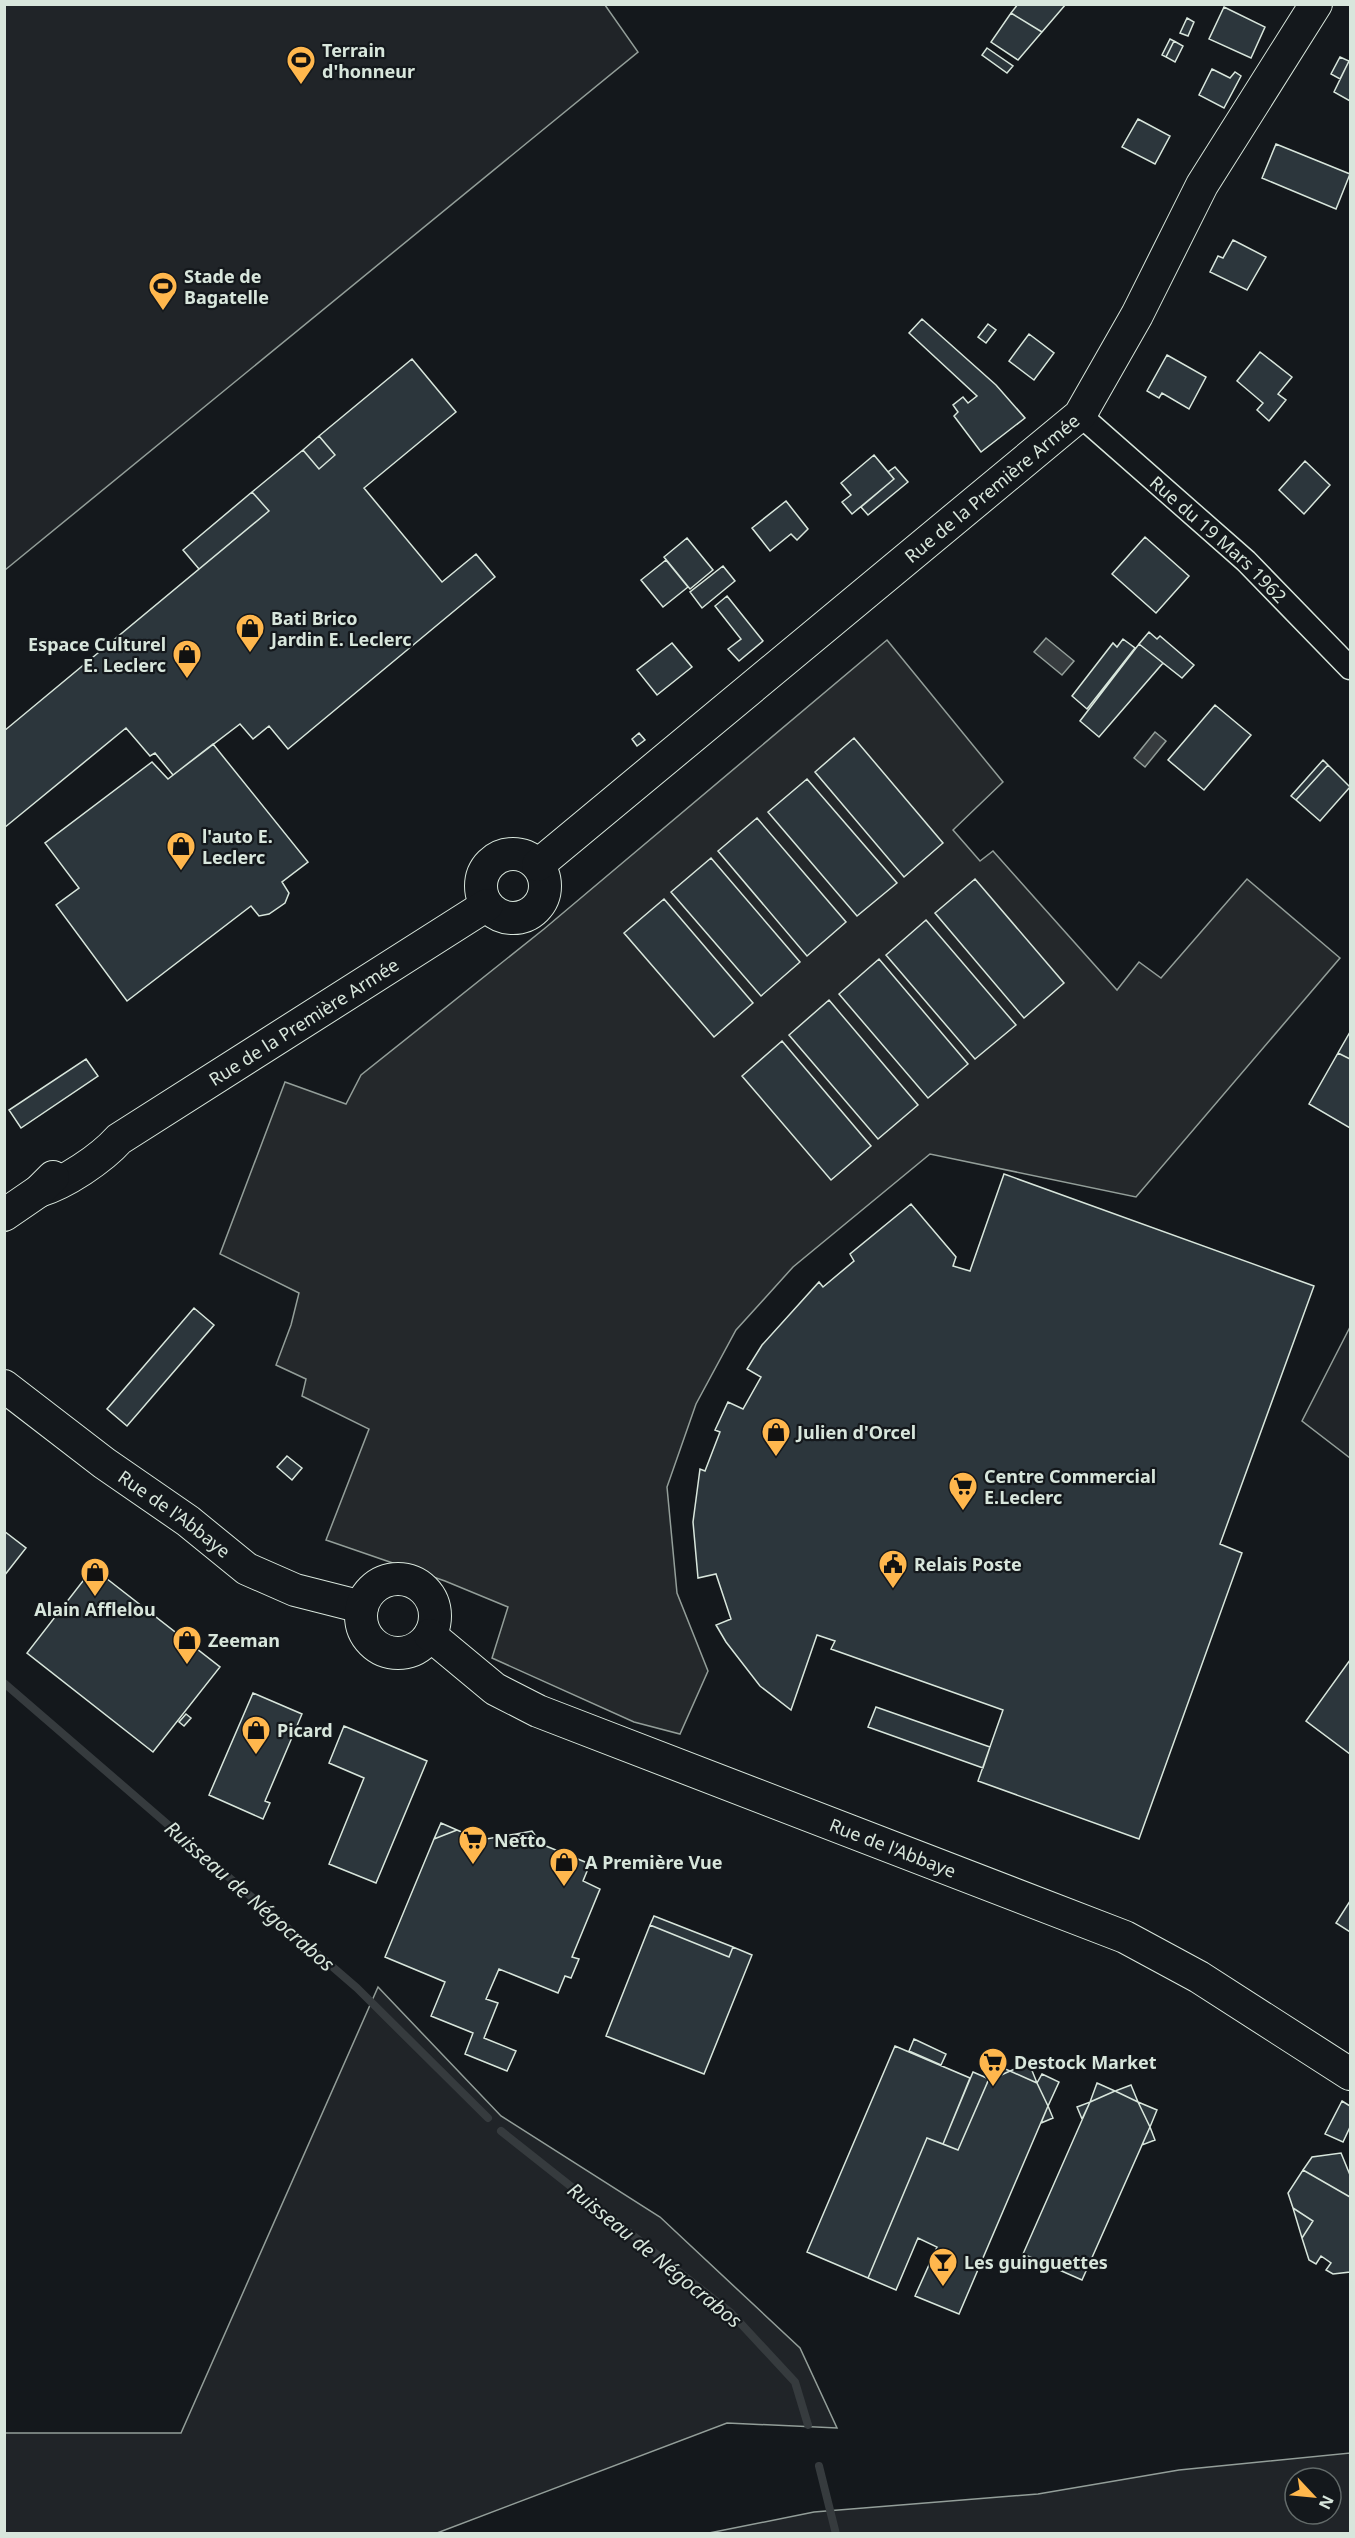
<svg xmlns="http://www.w3.org/2000/svg" width="1355" height="2538" font-family="'Noto Sans',sans-serif">
<style>
.green{fill:#202428;stroke:#939e99;stroke-width:1.5;fill-rule:evenodd}
.parking{fill:#24282b;stroke:#939e99;stroke-width:1.5}
.water{fill:#363b3e;stroke:#939e99;stroke-width:1.5}
.lines{fill:none;stroke-linecap:round;stroke-linejoin:round}
.stream{stroke:#363b3e;stroke-width:8}
.building{fill:#2c363c;stroke:#d8e6dc;stroke-width:1.5}
.street-casing{stroke:#d8e6dc;stroke-width:25}
.secondary-casing{stroke:#d8e6dc;stroke-width:34}
.street{stroke:#14181c;stroke-width:22}
.secondary{stroke:#14181c;stroke-width:32}
.labels{text-anchor:middle;dominant-baseline:central;stroke-width:4.5;stroke-linejoin:round;paint-order:stroke}
.poi-label{font-size:18px;font-weight:bold;fill:#d8e6dc;stroke:#14181c;text-anchor:start}
.street-label{font-size:18px;fill:#d8e6dc;stroke:#14181c}
.water-label{font-size:20px;font-style:italic;fill:#d8e6dc;stroke:#14181c}
</style>
<rect width="100%" height="100%" fill="#14181c"/>
<path class="green" d="M5,4L605,5L638,52L5,570Z
M1350,1327V1458L1302,1421Z
M378,1987L501,2116L660,2217L800,2348L837,2428L727,2423L437,2533H5V2433H181Z
M1350,2453V2533H709L814,2512L1038,2494L1179,2470ZM1295,2478H1331V2514H1295Z"/>
<path class="parking" d="M887,640L1003,782L953,830L980,861L993,851L1117,990L1139,962L1161,978L1247,879L1340,958L1136,1197L930,1154L793,1267L736,1330L696,1404L667,1487L677,1593L708,1671L680,1734L634,1722L492,1658L508,1607L445,1581L326,1540L369,1429L302,1396L306,1379L276,1365L291,1325L299,1293L220,1254L285,1082L346,1104L361,1075L544,929Z"/>
<path class="water" d="M1046,638L1074,661L1062,675L1034,652Z
M1155,732L1166,741L1145,767L1134,758Z"/>
<g class="lines">
<path class="stream" d="M4,1683L357,1988L488,2118
M501,2131L731,2313L795,2382L808,2425
M819,2466L836,2534"/>
</g>
<path class="building" d="M1018,4H1066L1042,32L1011,13Z
M1224,7L1265,27L1251,58L1209,39Z
M1011,13L1042,32L1018,60L991,42Z
M1187,18L1194,22L1188,36L1180,33Z
M1170,39L1174,41L1166,57L1162,55Z
M1174,41L1183,46L1175,62L1166,57Z
M987,48L1013,66L1007,73L982,55Z
M1340,57L1349,61L1340,79L1331,74Z
M1349,61L1350,62V101L1334,92Z
M1212,69L1230,78L1235,72L1241,76L1224,108L1199,95Z
M1138,119L1170,136L1155,164L1122,147Z
M1276,144L1350,174L1336,209L1262,178Z
M1233,240L1266,257L1247,290L1210,272L1218,256L1223,258Z
M922,319L996,385L1025,418L981,452L954,416L958,412L953,405L963,397L968,403L977,396L909,333Z
M988,324L996,330L986,343L978,337Z
M1029,334L1054,353L1034,380L1009,361Z
M1260,352L1292,377L1278,394L1286,400L1269,421L1257,410L1263,403L1237,381Z
M1167,355L1206,377L1189,409L1162,393L1159,398L1147,391Z
M412,359L456,412L364,488L442,582L476,554L495,577L288,749L269,726L253,739L240,724L173,775L155,753L150,756L126,728L4,828V731L269,511L252,492L303,450L319,469L335,455L319,436Z
M319,436L335,455L319,469L303,450Z
M874,455L894,479L852,514L842,502L851,495L841,483Z
M1305,461L1330,485L1304,514L1279,490Z
M895,467L908,482L868,515L861,507L894,479L888,472Z
M252,492L269,511L199,569L183,550Z
M786,501L808,529L797,540L791,534L770,551L752,528Z
M1145,537L1189,576L1156,613L1112,574Z
M687,538L713,570L690,589L664,557Z
M666,560L688,587L663,607L641,580Z
M723,566L735,581L702,608L690,592Z
M727,596L763,641L739,661L728,649L741,639L715,606Z
M1149,632L1157,639L1160,636L1194,665L1182,678L1139,644Z
M1123,639L1135,648L1087,709L1072,696L1113,643L1117,647Z
M672,643L692,667L657,695L637,670Z
M1139,644L1163,663L1099,737L1080,721Z
M1215,705L1251,735L1204,790L1168,760Z
M639,733L645,740L637,746L632,739Z
M854,738L943,843L904,877L815,772Z
M213,744L308,862L282,882L289,893L285,903L269,914L259,916L251,906L127,1001L56,905L79,888L45,843L152,762L168,779Z
M1323,760L1328,765L1296,800L1291,796Z
M1328,765L1350,787L1320,821L1296,800Z
M807,779L897,883L857,916L768,812Z
M757,818L846,922L807,956L718,851Z
M711,858L800,962L761,996L671,892Z
M975,879L1064,983L1024,1018L935,913Z
M664,899L753,1003L714,1037L624,933Z
M926,920L1016,1025L975,1059L886,955Z
M879,959L968,1064L928,1098L839,994Z
M829,1000L918,1105L878,1139L789,1035Z
M1350,1032V1059L1338,1053Z
M782,1041L871,1146L831,1180L742,1076Z
M1338,1053L1350,1059V1128L1309,1104Z
M86,1059L98,1076L21,1128L9,1110Z
M1004,1174L1314,1286L1220,1544L1242,1553L1139,1839L978,1781L1003,1710L831,1649L835,1641L817,1635L791,1710L760,1686L726,1642L716,1625L731,1619L716,1574L698,1578L693,1522L700,1469L705,1471L720,1432L715,1430L728,1402L743,1409L761,1377L747,1369L762,1345L819,1282L823,1287L854,1261L850,1254L911,1204L956,1257L953,1266L970,1271Z
M194,1308L214,1325L127,1426L107,1409Z
M287,1456L302,1468L292,1480L277,1467Z
M4,1531L26,1548L4,1576Z
M93,1568L220,1667L153,1752L27,1653Z
M1350,1660V1754L1306,1721Z
M253,1693L302,1714L265,1801L270,1803L263,1819L209,1795Z
M876,1707L990,1747L983,1768L868,1727Z
M186,1714L191,1718L184,1726L179,1722Z
M344,1726L427,1761L376,1883L329,1864L364,1778L329,1763Z
M441,1823L457,1830L434,1839Z
M457,1830L480,1840L516,1834L541,1844L590,1864L583,1881L600,1889L572,1957L579,1959L571,1978L565,1976L558,1993L499,1969L486,1999L498,2003L484,2038L516,2051L507,2071L465,2054L473,2033L431,2016L445,1982L385,1957L434,1839Z
M532,1831L541,1844L516,1834Z
M1350,1901V1932L1336,1923Z
M654,1916L733,1947L729,1957L650,1925Z
M650,1925L729,1957L733,1947L752,1955L704,2074L606,2036Z
M914,2039L946,2054L941,2065L909,2051Z
M895,2046L970,2078L943,2144L927,2138L868,2278L807,2252Z
M1029,2063L1037,2083L1010,2071Z
M994,2064L1010,2071L988,2081L989,2079Z
M1010,2071L1037,2083L1048,2106L959,2314L915,2296L937,2247L918,2238L896,2290L868,2278L927,2138L958,2150L988,2081Z
M973,2072L989,2079L958,2150L943,2144Z
M1042,2074L1059,2082L1048,2106L1037,2083Z
M1097,2083L1115,2091L1090,2102Z
M1131,2085L1138,2102L1115,2091Z
M1115,2091L1138,2102L1150,2127L1082,2280L1023,2254L1090,2102Z
M1342,2101L1350,2106V2127L1343,2142L1325,2134Z
M1090,2102L1082,2119L1077,2107Z
M1138,2102L1157,2110L1150,2127Z
M1048,2106L1053,2118L1041,2123Z
M1150,2127L1155,2140L1142,2145Z
M1341,2153L1350,2175V2197L1303,2170L1312,2157Z
M1303,2170L1350,2197V2272L1333,2274L1326,2270L1331,2263L1321,2256L1316,2264L1309,2260L1302,2238L1313,2221L1293,2208L1288,2193Z
M1293,2208L1313,2221L1302,2238Z"/>
<g class="lines">
<g class="street-casing">
<g id="street">
<path id="s1" d="M1080,415L1246,561L1350,668"/>
</g>
</g>
<g class="secondary-casing">
<g id="secondary">
<circle cx="513" cy="886" r="32"/>
<path id="s2" d="M538,865L1080,415L1137,315L1202,185L1316,4"/>
<path id="s3" d="M39,1191C65,1183 101,1159 119,1139L487,905"/>
<path d="M4,1215L39,1191L53,1177"/>
<path id="s4" d="M4,1386L104,1463L188,1521L247,1569L295,1590L362,1607"/>
<circle cx="398" cy="1616" r="37"/>
<path id="s5" d="M430,1635L495,1689L538,1711L1125,1937L1199,1977L1350,2074"/>
</g>
</g>
<use href="#street" class="street"/>
<use href="#secondary" class="secondary"/>
</g>
<defs>
<g id="stadium-pin" transform="scale(1.5)"><path d="M0 17L-7.5 6A9.5 9.5 0 1 1 7.5 6Z" fill="#ffb74d" stroke="#14181c"/><path d="M0-5a6.5 5 0 1 0 0 10a6.5 5 0 1 0 0-10ZM-3.5-1.8h7v3.6h-7Z" fill="#111"/></g>
<g id="shop-pin" transform="scale(1.5)"><path d="M0 17L-7.5 6A9.5 9.5 0 1 1 7.5 6Z" fill="#ffb74d" stroke="#14181c"/><path d="M-5-2.5h2.3a2.7 3.5 0 0 1 5.4 0H5L5.5 6h-11ZM-1.5-2.5h3a1.5 2.3 0 0 0-3 0Z" fill="#111"/></g>
<g id="supermarket-pin" transform="scale(1.5)"><path d="M0 17L-7.5 6A9.5 9.5 0 1 1 7.5 6Z" fill="#ffb74d" stroke="#14181c"/><path d="M-6-5.5h2.5l.6 2H6L4.5 2H-2.5L-4.4-4H-6ZM-1.5 3.2a1.3 1.3 0 1 0 .1 0ZM3 3.2a1.3 1.3 0 1 0 .1 0Z" fill="#111"/></g>
<g id="civic-pin" transform="scale(1.5)"><path d="M0 17L-7.5 6A9.5 9.5 0 1 1 7.5 6Z" fill="#ffb74d" stroke="#14181c"/><path d="M-.6-6.5H3V-4.5H.6V-3L4-1V1h2V6H-6V1h2V-1L-.6-3ZM-1.2 2.5V6h2.4V2.5Z" fill="#111"/></g>
<g id="bar-pin" transform="scale(1.5)"><path d="M0 17L-7.5 6A9.5 9.5 0 1 1 7.5 6Z" fill="#ffb74d" stroke="#14181c"/><path d="M-6-5H6L.8 .8V4.5H3.5V6h-7V4.5H-.8V.8Z" fill="#111"/></g>
</defs>
<g fill-rule="evenodd">
<use href="#stadium-pin" x="301" y="60"/>
<use href="#stadium-pin" x="163" y="286"/>
<use href="#shop-pin" x="250" y="628"/>
<use href="#shop-pin" x="187" y="654"/>
<use href="#shop-pin" x="181" y="846"/>
<use href="#shop-pin" x="776" y="1432"/>
<use href="#supermarket-pin" x="963" y="1486"/>
<use href="#civic-pin" x="893" y="1564"/>
<use href="#shop-pin" x="95" y="1572"/>
<use href="#shop-pin" x="187" y="1640"/>
<use href="#shop-pin" x="256" y="1730"/>
<use href="#supermarket-pin" x="473" y="1840"/>
<use href="#shop-pin" x="564" y="1862"/>
<use href="#supermarket-pin" x="993" y="2062"/>
<use href="#bar-pin" x="943" y="2262"/>
</g>
<g class="labels">
<g class="poi-label">
<text x="322" y="50">Terrain<tspan x="322" dy="21">d'honneur</tspan></text>
<text x="184" y="276">Stade de<tspan x="184" dy="21">Bagatelle</tspan></text>
<text x="271" y="618">Bati Brico<tspan x="271" dy="21">Jardin E. Leclerc</tspan></text>
<text x="166" y="644" text-anchor="end">Espace Culturel<tspan x="166" dy="21">E. Leclerc</tspan></text>
<text x="202" y="836">l'auto E.<tspan x="202" dy="21">Leclerc</tspan></text>
<text x="797" y="1432">Julien d'Orcel</text>
<text x="984" y="1476">Centre Commercial<tspan x="984" dy="21">E.Leclerc</tspan></text>
<text x="914" y="1564">Relais Poste</text>
<text x="95" y="1609" text-anchor="middle">Alain Afflelou</text>
<text x="208" y="1640">Zeeman</text>
<text x="277" y="1730">Picard</text>
<text x="494" y="1840">Netto</text>
<text x="585" y="1862">A Première Vue</text>
<text x="1014" y="2062">Destock Market</text>
<text x="964" y="2262">Les guinguettes</text>
</g>
<g class="street-label">
<text stroke="none"><textPath href="#s2" startOffset="590">Rue de la Première Armée</textPath></text>
<text stroke="none"><textPath href="#s1" startOffset="186">Rue du 19 Mars 1962</textPath></text>
<text stroke="none"><textPath href="#s3" startOffset="315">Rue de la Première Armée</textPath></text>
<text stroke="none"><textPath href="#s4" startOffset="213">Rue de l'Abbaye</textPath></text>
<text stroke="none"><textPath href="#s5" startOffset="513">Rue de l'Abbaye</textPath></text>
</g>
<g class="water-label">
<text transform="translate(250 1896) rotate(41)">Ruisseau de Négocrabos</text>
<text transform="translate(655 2255) rotate(39)">Ruisseau de Négocrabos</text>
</g>
</g>
<rect width="1355" height="2538" fill="none" stroke="#d8e6dc" stroke-width="12"/>
<g transform="translate(1313 2496) rotate(116)"><circle r="28" fill="#14181c" stroke="#626a69" stroke-width="1.5"/>
<path d="M0-4.5L10 22L0 15L-10 22Z" fill="#ffb74d"/>
<text y="-9" font-size="16" font-weight="bold" text-anchor="middle" fill="#d8e6dc">N</text>
</g>
</svg>
